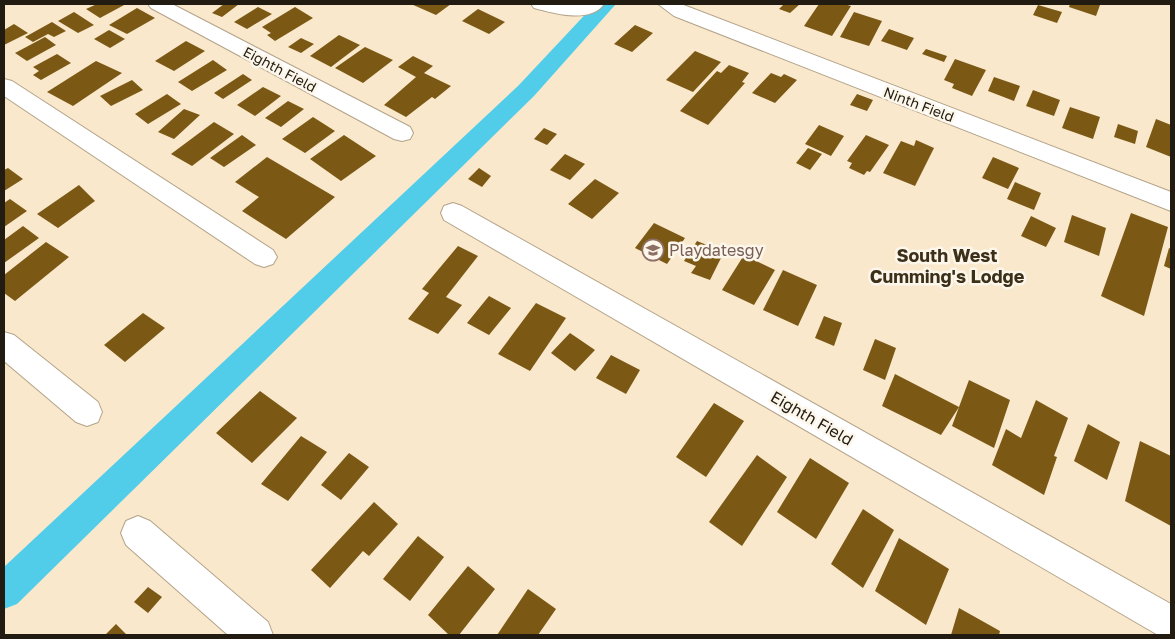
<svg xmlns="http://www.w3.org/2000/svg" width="1175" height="639" font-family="'Golos Text',sans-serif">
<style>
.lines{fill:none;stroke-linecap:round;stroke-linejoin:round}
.canal{fill:#51cdea;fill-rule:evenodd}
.building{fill:#7b5915}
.minor-casing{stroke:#b3a389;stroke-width:2}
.minor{fill:#fff;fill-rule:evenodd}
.labels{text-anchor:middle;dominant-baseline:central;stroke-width:5;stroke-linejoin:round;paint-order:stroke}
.far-street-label{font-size:14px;fill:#211b11;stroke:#fdf6eb}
.education-label{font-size:16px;fill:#785e54;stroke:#fdf6eb;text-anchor:start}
.street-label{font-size:16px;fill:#211b11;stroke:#fdf6eb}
.neighbourhood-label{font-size:18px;font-weight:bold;fill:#3d3019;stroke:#fdf6eb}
</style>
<rect width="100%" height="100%" fill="#f9e8cc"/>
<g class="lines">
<path class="canal" d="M595,4H616L534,96L17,604L4,609V567L518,86Z"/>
</g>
<path class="building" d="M97,4H126L100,18L86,9Z
M224,4H239L222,17L212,13Z
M411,4H451L436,15Z
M784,4H800L790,13L779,9Z
M819,4H844L851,6L832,36L804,26Z
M1070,4H1096L1100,5L1096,16L1069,7Z
M1038,5L1062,12L1057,23L1033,15Z
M258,7L272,14L247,29L234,22Z
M295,7L313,18L275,41L267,35L271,33L262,27Z
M137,8L155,18L127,34L109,25Z
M478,9L505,22L489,34L462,21Z
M74,12L94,25L78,33L58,21Z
M854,12L882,21L869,46L840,37Z
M52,22L66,31L54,37L48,34L33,42L25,37Z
M14,24L28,33L4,45V30Z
M635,25L653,33L632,52L614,44Z
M889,29L914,38L907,50L881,41Z
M109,30L125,39L110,48L94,39Z
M339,35L360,45L331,67L310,56Z
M45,37L56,45L27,61L15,53Z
M301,38L314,44L301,53L288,47Z
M186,41L205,51L174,71L155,61Z
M365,47L393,60L363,83L335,68Z
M926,49L947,56L944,62L922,54Z
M695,51L721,62L693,92L666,80Z
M57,54L71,63L41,80L33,75L39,71L33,67Z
M413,56L433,66L424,73L451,86L435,99L432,97L406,117L384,105L416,77L398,67Z
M955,59L986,70L972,96L952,88L954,84L944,80Z
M213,60L227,70L192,91L178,82Z
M96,61L122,73L73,106L47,92Z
M729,65L749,73L742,82L745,83L708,125L680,111L717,71L721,73Z
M771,73L781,77L784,74L797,80L775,103L752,93Z
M243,74L252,80L223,99L214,93Z
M994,77L1020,86L1014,101L988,91Z
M132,80L143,90L111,106L100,96Z
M263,87L281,96L255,116L237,105Z
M1033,90L1060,100L1054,116L1026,106Z
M167,94L181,104L148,124L135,114Z
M857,94L873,100L867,111L850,105Z
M288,101L304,109L281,127L265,118Z
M1070,107L1100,117L1093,139L1062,128Z
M184,109L200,115L174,139L158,132Z
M313,117L335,131L305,153L282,139Z
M1156,119L1171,125V157L1146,147Z
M214,122L234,134L192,166L171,154Z
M1118,124L1138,131L1135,144L1114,137Z
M819,125L844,136L831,156L805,144Z
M544,128L557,134L547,145L534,139Z
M242,135L256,145L224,167L210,158Z
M344,135L376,156L341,181L310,159Z
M866,135L889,145L870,172L867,171L864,175L849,168L852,163L847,161Z
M916,140L934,148L915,186L883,173L901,141L914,146Z
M808,148L822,154L810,170L796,163Z
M565,154L585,164L570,180L550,170Z
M267,157L335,197L286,239L242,211L259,197L235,182Z
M993,157L1019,168L1008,189L982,178Z
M8,168L23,179L4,191V170Z
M479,168L491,176L482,187L468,179Z
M595,179L619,193L592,219L568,204Z
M1015,182L1041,193L1034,210L1007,199Z
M79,185L95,201L58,228L37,214Z
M10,199L27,211L4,227V203Z
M1131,213L1168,227L1144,316L1101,296Z
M1072,215L1106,228L1099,256L1064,242Z
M1031,216L1056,228L1046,247L1021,236Z
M654,223L685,238L667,264L635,248Z
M23,226L39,238L4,263V240Z
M697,241L724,252L710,280L691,273L696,266L684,261Z
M46,242L69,257L15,301L4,293V275Z
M458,246L478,256L446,297L462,305L438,334L408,319L429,293L422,289Z
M1169,248L1171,249V269L1164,266Z
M744,255L775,270L754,305L722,290Z
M783,270L817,285L798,326L763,310Z
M489,296L511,308L489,335L467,323Z
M536,303L566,318L530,371L498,354Z
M143,313L165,328L125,362L104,345Z
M824,316L842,323L834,346L815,338Z
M570,333L595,350L575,371L551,353Z
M875,339L896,348L885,380L863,370Z
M611,355L640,370L626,394L596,378Z
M895,374L959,407L969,380L1010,400L994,448L952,426L959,407L941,435L882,406Z
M260,391L297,418L252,463L216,433Z
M1036,400L1068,418L1054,456L1057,457L1044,495L992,465L1006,429L1021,438Z
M714,403L744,421L706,477L676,457Z
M1088,424L1120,442L1107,480L1074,461Z
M301,436L327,452L288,501L261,484Z
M1140,441L1171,456V526L1125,501Z
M349,453L369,467L341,500L321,485Z
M757,455L787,477L742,546L709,522Z
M810,458L849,483L816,539L777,512Z
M374,502L398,524L369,556L363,551L330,588L311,570Z
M863,509L894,530L863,588L831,564Z
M418,536L444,557L410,601L383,579Z
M899,538L949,569L926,625L875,591Z
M468,566L495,589L459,635H449L428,615Z
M148,587L162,597L148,613L134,602Z
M528,589L556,609L538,635H497Z
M959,608L1000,631L999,635H951Z
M116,624L127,635H105Z"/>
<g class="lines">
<g class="minor-casing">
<path id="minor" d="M148,4H172L410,127L413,133L410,139L402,141L394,139L151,8Z
M531,4H604C590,24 553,13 534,8Z
M658,4H681L1171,192V211L674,16Z
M4,79L12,81L273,250L277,257L273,264L264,267L255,264L4,96Z
M453,203L462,206L1171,604V635H1158L444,220L441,213L444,206Z
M4,332L14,335L98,402L102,412L98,422L87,426L76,422L4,361Z
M138,516L150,521L268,622L273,635H228L126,545L121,533L126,521Z"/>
</g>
<use href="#minor" class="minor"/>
</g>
<defs>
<g id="school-ring" transform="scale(1.125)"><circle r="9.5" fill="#fdf6eb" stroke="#8d6e63" stroke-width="1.5"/><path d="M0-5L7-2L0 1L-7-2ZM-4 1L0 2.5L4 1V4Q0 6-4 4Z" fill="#8d6e63"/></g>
</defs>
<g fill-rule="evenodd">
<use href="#school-ring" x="653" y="250"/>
</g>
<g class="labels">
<g class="far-street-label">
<text transform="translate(280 69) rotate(28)">Eighth Field</text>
<text transform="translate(919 104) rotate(21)">Ninth Field</text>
</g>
<g class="education-label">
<text x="669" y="250">Playdatesgy</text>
</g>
<g class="street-label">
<text transform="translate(812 418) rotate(30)">Eighth Field</text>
</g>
<g class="neighbourhood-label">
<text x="947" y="255">South West<tspan x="947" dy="21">Cumming's Lodge</tspan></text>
</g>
</g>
<rect width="1175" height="639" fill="none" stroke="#211b11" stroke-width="10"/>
</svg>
